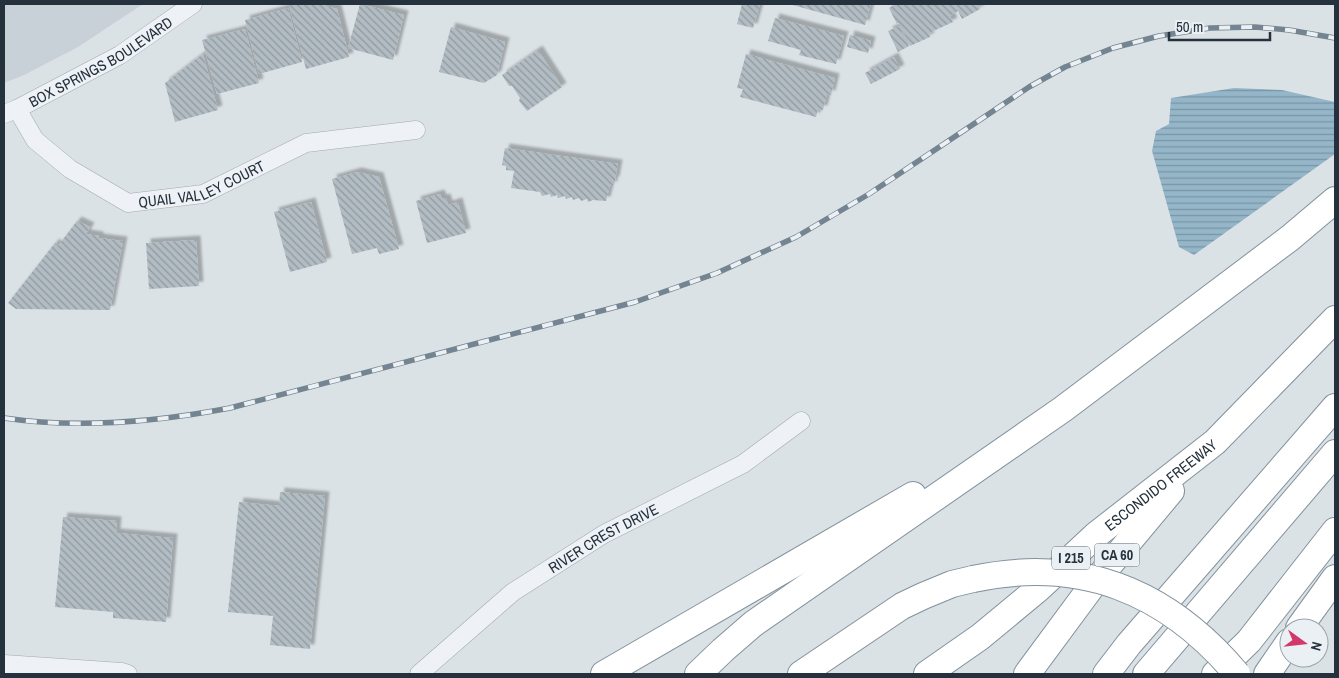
<svg xmlns="http://www.w3.org/2000/svg" width="1339" height="678" font-family="'Archivo Narrow',sans-serif">
<style>
.built{fill:#c9d1d8}
.water{fill:url(#water-rules)}
.building{fill:url(#building-back-hatch);filter:url(#shadow)}
.lines{fill:none;stroke-linecap:round;stroke-linejoin:round}
.minor-casing{stroke:#a1aab0;stroke-width:19}
.highway-casing{stroke:#82919d;stroke-width:28}
.minor{stroke:#eef1f5;stroke-width:18}
.highway{stroke:#fff;stroke-width:26}
.rail-casing{stroke:#748490;stroke-width:5.5}
.rail{stroke:#eaf0f4;stroke-width:4;stroke-dasharray:11;stroke-linecap:butt}
.highway-bridge-casing{stroke:#82919d;stroke-width:28;stroke-linecap:butt}
.highway-bridge{stroke:#fff;stroke-width:26}
.labels{text-anchor:middle;dominant-baseline:central;stroke-width:4.5;stroke-linejoin:round;paint-order:stroke}
.shield{fill:#eaf0f4;stroke:#606b74;stroke-width:1}
.shield-label{font-size:14px;font-weight:bold;fill:#25323d}
.street-label{font-size:15px;fill:#25323d;stroke:#eaf0f4}
</style>
<defs>
<pattern id="water-rules" width="6" height="5" patternUnits="userSpaceOnUse" patternTransform="scale(1.25)"><rect width="6" height="5" fill="#94b6c8"/><path d="M0 2.5h6" fill="none" stroke="#7995a4"/></pattern>
<pattern id="building-back-hatch" width="6" height="6" patternUnits="userSpaceOnUse" patternTransform="scale(1.25)"><rect width="6" height="6" fill="#b2bcc3"/><path d="M-1 5l2 2M0 0l6 6M5-1l2 2" fill="none" stroke="#9199a0"/></pattern>
<filter id="shadow"><feDropShadow dx="4.5" dy="-4.5" stdDeviation="1" flood-color="#0004"/></filter>
</defs>
<rect width="100%" height="100%" fill="#dbe2e6"/>
<path class="built" d="M4,4H143L78,47L24,75L4,83Z"/>
<path class="water" d="M1234,88L1282,90L1335,102V154L1194,255L1179,247L1152,151L1156,131L1169,124L1171,98Z"/>
<path class="building" d="M289,4H319L337,9L349,57L306,69Z
M360,4L404,15L393,60L348,48Z
M742,4H760L753,28L737,24Z
M789,4H871L865,25Z
M895,4H984L979,6L980,9L962,19L958,11L950,16L953,22L929,33L930,37L910,46L899,23L897,24L889,8Z
M288,8L302,62L259,74L245,20Z
M775,18L844,36L836,64L799,55L801,50L768,41Z
M899,26L909,46L898,52L888,31Z
M451,27L505,42L497,75L484,83L439,72Z
M245,29L259,83L217,94L202,40Z
M850,35L871,41L868,53L847,47Z
M538,50L562,87L527,111L519,101L520,98L512,86H509L502,75Z
M203,54L218,110L175,122L165,83Z
M746,54L835,78L831,95L827,94L823,110L818,109L816,117L740,97L743,89L737,88Z
M894,57L900,69L871,84L865,73Z
M505,148L618,164L615,181H613V186L610,185L606,201L593,200L588,202L587,199L581,201L579,198L573,200L572,197L566,199L565,196L558,198L557,195L551,197L550,194L542,196L540,192L511,188L514,171L506,170V166L502,165Z
M357,172L379,177L399,249L379,254L377,248L352,254L332,179Z
M440,194L442,199L446,198L448,205L458,202L466,233L427,243L416,201Z
M311,202L327,262L290,272L274,212Z
M77,221L90,227L86,234L99,236V238L123,241L110,310L16,309L8,303L55,243L58,246Z
M196,240L199,286L149,289L146,243Z
M280,492L325,496L310,649L270,645L273,616L228,612L239,502L279,506Z
M63,517L117,521L116,533L173,538L166,622L113,618V612L55,607Z"/>
<g class="lines">
<g class="minor-casing">
<g id="minor">
<path id="s1" d="M17,109L35,140L70,169L128,203L203,194L306,143L416,130"/>
<path id="s2" d="M4,114L17,109L120,55L193,4"/>
<path d="M4,664L122,672L128,674"/>
<path id="s3" d="M419,674L513,592L604,534L743,464L801,421"/>
</g>
</g>
<g class="highway-casing">
<g id="highway">
<path d="M1299,628L1335,578"/>
<path d="M604,674L913,495"/>
<path d="M698,674L723,650L753,624L1063,409L1290,238L1335,200"/>
<path d="M801,674L902,606L923,596L952,584L973,579"/>
<path id="s4" d="M927,674L980,637L1038,589L1096,535L1215,442L1335,319"/>
<path d="M1027,674L1095,582L1171,491"/>
<path d="M1106,674L1129,644L1335,407"/>
<path d="M1146,674L1335,453"/>
<path d="M1215,674L1249,641L1335,531"/>
<path d="M1267,674L1289,642"/>
</g>
</g>
<use href="#minor" class="minor"/>
<use href="#highway" class="highway"/>
<g class="rail-casing">
<path id="rail" d="M4,418C79,429 156,422 230,408L635,302L717,273L796,237L869,194L1029,87L1065,67L1113,48L1159,36L1210,28L1255,27L1289,30L1335,38"/>
</g>
<use href="#rail" class="rail"/>
<g class="highway-bridge-casing">
<path id="highway-bridge" d="M973,579C1081,556 1167,591 1237,674"/>
</g>
<use href="#highway-bridge" class="highway-bridge"/>
</g>
<g class="labels">
<g class="shield">
<rect x="1094.5" y="543.5" width="45" height="23" rx="4"/>
<rect x="1052" y="546.5" width="38" height="23" rx="4"/>
</g>
<g class="shield-label">
<text x="1117" y="555">CA 60</text>
<text x="1071" y="558">I 215</text>
</g>
<g class="street-label">
<text stroke="none"><textPath href="#s2" startOffset="110">BOX SPRINGS BOULEVARD</textPath></text>
<text stroke="none"><textPath href="#s1" startOffset="225">QUAIL VALLEY COURT</textPath></text>
<text stroke="none"><textPath href="#s4" startOffset="301">ESCONDIDO FREEWAY</textPath></text>
<text stroke="none"><textPath href="#s3" startOffset="230">RIVER CREST DRIVE</textPath></text>
</g>
</g>
<rect width="1339" height="678" fill="none" stroke="#25323d" stroke-width="10"/>
<g transform="translate(1304 643) rotate(105)"><circle r="24" fill="#eaf0f4" stroke="#9ba4ab"/>
<path d="M0-4L9 19L0 12L-9 19Z" fill="#d2396a"/>
<text y="-8" font-size="14" font-weight="bold" text-anchor="middle" fill="#25323d">N</text>
</g>
<path d="M1169 32v8h101v-8" fill="none" stroke="#25323d" stroke-width="2.5"/>
<text x="1176" y="32" font-size="15" fill="#25323d" stroke="#eaf0f4" stroke-width="4" paint-order="stroke">50 m</text>
</svg>
